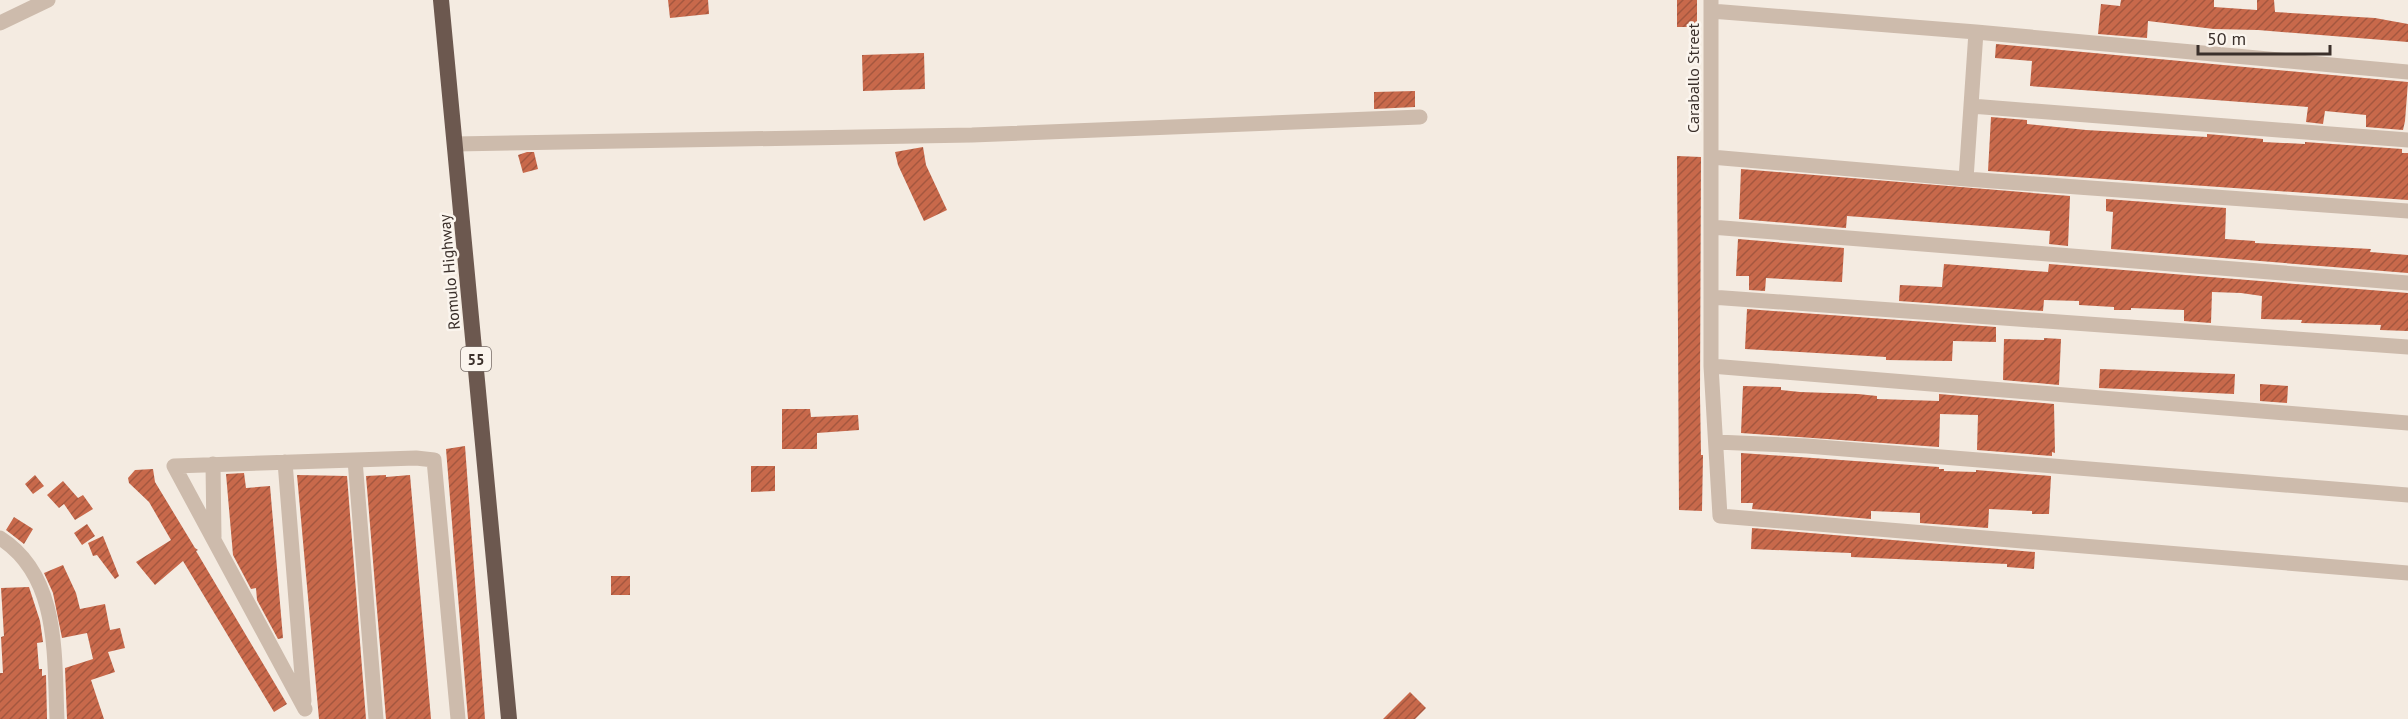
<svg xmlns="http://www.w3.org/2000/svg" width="2408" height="719" font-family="'PT Sans',sans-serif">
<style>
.building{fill:url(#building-hatch)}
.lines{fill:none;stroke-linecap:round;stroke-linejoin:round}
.minor{stroke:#cdbbac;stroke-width:15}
.trunk{stroke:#6c584f;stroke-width:16}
.labels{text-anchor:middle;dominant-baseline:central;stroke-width:5;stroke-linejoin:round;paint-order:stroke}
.shield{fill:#fbf5ee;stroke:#756b66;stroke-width:1.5}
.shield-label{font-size:15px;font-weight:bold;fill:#3b302b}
.street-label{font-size:16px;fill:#3b302b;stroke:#fbf5ee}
</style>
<defs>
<pattern id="building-hatch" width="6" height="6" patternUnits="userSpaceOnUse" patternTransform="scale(1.5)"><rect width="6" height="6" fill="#c8694b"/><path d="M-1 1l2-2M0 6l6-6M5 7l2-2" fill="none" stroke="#a4573f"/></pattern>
</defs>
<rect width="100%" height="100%" fill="#f4ebe1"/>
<path class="building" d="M668,0H708L709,14L670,18Z
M1677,0H1697V27H1677Z
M2121,0H2214V7L2257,10V0H2274L2275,12L2375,18L2408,24V42L2258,30L2214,29L2148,21L2147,38L2098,34L2101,4L2120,6Z
M1996,44L2408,82L2405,121L2403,130L2366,127V115L2325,111L2323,124L2306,122L2308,107L2030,86L2032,61L1995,58Z
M924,53L925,89L863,91L862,55Z
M1415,91V107L1374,109V92Z
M1991,117L2027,120V124L2086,130L2207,137V134L2219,135L2263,139V142L2305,144V142L2402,149V153H2408V200L1988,171Z
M923,147L926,165L947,210L924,221L898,165L895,152Z
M527,152H534L538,169L523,173L518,155Z
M1677,156L1701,157L1700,395L1701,455H1703L1702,511L1679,510Z
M1741,169L2070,196L2068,246L2049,244L2050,231L1847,216L1846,228L1739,219Z
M2106,199L2226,208L2225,239L2255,241V243L2371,249L2370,252L2408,255V273L2111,249L2113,212L2106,211Z
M1738,239L1844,248L1842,282L1766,278L1765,291L1749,290V276H1736Z
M1944,264L2048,272L2049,264L2408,293V331L2380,330L2381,325L2301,323L2302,320L2261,319L2262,296L2241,293L2212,292L2211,323L2184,321V310L2131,308V310H2114V307L2079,305V301L2044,300L2043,311L1899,301L1900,285L1942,287Z
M1747,309L1996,327V342L1953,341L1952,361L1886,360V357L1745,349Z
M2044,338L2061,339L2059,385L2003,380L2004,339L2044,340Z
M2100,369L2235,374L2234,394L2099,388Z
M2260,384L2288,386L2287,403L2260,401Z
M1743,386L1781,387V390L1800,392L1858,394L1877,396V399L1939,401V394L2054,404L2055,453L2052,452V456L1977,450L1978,415L1940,414L1939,447L1741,433Z
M782,409H810L811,417L858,415L859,430L817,433V449H782Z
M465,446L475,582L485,719H468L446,449Z
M1741,453L1939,467V469H1944V471L1976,472V470L2051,476L2049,514H2032V511L1989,509L1988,528L1920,523V513L1871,511V519L1752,509L1753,503H1741Z
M751,466H775V491L751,492Z
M153,469L155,482L195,548L198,550L196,551L287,704L274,712L183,561L155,585L136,562L171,540L149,502L129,483L128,478L135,470Z
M244,473L246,488L270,486L283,638L278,639L257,600L256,588L251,589L233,555L226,474Z
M35,475L44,486L33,494L25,484Z
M297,475L347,476L366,719H319Z
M386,475V477L410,475L431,719H386L366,476Z
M63,481L78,498L83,495L93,509L75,520L64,504L59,508L47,495Z
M14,517L33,529L24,544L6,530Z
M87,524L95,536L82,545L74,533Z
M1752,528L2035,552L2034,569L2007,567V564L1851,557V553L1751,549Z
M103,536L119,576L115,579L97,555L93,556L88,543Z
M63,565L76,593L80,609L105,604L110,630L120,628L125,648L108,652L115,672L91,680L104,719H67L65,668L93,659L87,633L62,638L53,593L44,573Z
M611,576H630V595H611Z
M29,587L40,621L43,642L37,643L39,669H42V676L46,675L47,719H0V673H3L1,637L4,636L1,588Z
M1410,692L1426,708L1415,719H1383Z"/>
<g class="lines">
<path class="minor" d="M1711,0V366L1720,516L2408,573
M1711,11L1976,32
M0,23L48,0
M1971,106L2408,140
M455,144L972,135L1420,117
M1711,157L1966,179L2408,211
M1966,179L1976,32L2408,72
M1711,227L2408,283
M1711,297L2408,347
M1711,366L2408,423
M1716,442L1807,446L2408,495
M355,460L376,719
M285,462L304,701
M213,464L214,537
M0,538C60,576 54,656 57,719
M305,709L174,466L416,458L434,460L458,719"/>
<path class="trunk" d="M441,0L509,719"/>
</g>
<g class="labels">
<rect class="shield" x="461" y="347" width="30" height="24" rx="4.5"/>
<g class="shield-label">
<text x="476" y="359">55</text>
</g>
<g class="street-label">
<text transform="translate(1693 78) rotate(-90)">Caraballo Street</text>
<text transform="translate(449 272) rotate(-95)">Romulo Highway</text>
</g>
</g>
<path d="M2198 45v9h132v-9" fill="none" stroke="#3b302b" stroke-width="3"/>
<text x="2207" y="45" font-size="18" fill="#3b302b" stroke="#fbf5ee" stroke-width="4.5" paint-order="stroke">50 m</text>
</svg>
